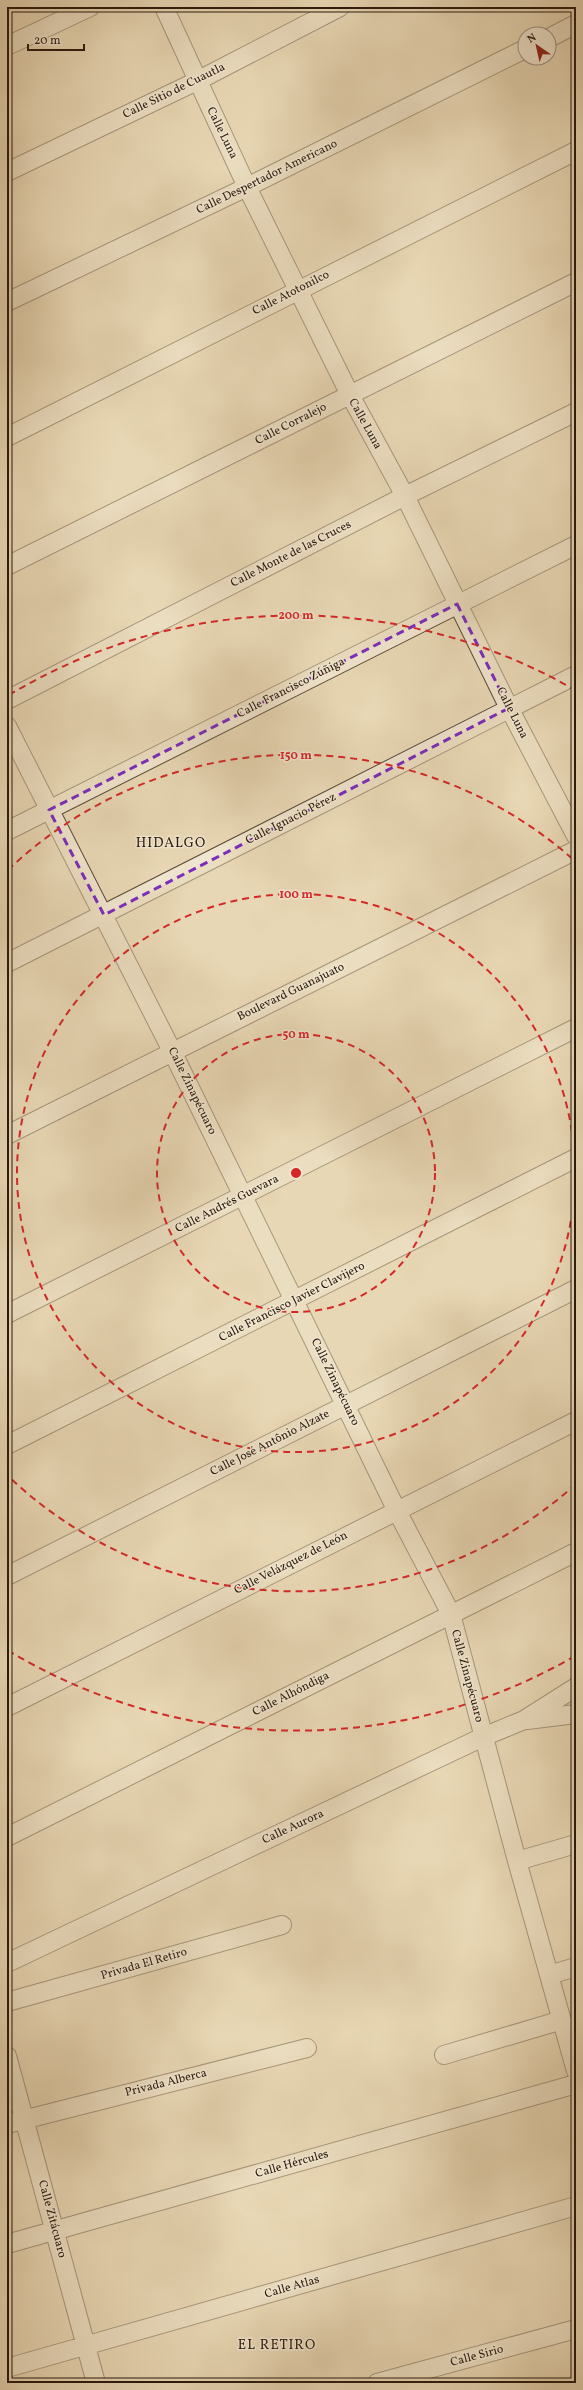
<svg xmlns="http://www.w3.org/2000/svg" width="583" height="2390" font-family="Vollkorn,serif">
<style>
.lines{fill:none;stroke-linecap:round;stroke-linejoin:round}
.minor-casing{stroke:#594838;stroke-width:20}
.minor{stroke:#f0e5ce;stroke-width:18}
.marked{fill:none;stroke:#7b2cbf;stroke-width:3;stroke-dasharray:8 5;stroke-linejoin:round}
.ring{fill:none;stroke:#d62828;stroke-width:2;stroke-dasharray:7 5}
.labels{text-anchor:middle;dominant-baseline:central;stroke-width:3;stroke-linejoin:round;paint-order:stroke}
.street-label{font-size:12px;fill:#29190e;stroke:#f0e5ce}
.quarter-label{font-size:14px;letter-spacing:1px;fill:#29190e;stroke:#f0e5ce}
.centre{fill:#d62828;stroke:#f0e5ce;stroke-width:2}
.ring-label{font-size:12px;text-anchor:middle;font-weight:bold;fill:#d62828;stroke:#f0e5ce;stroke-width:3;stroke-linejoin:round;paint-order:stroke}
</style>
<rect width="100%" height="100%" fill="#e8d7b4"/>
<filter id="stains"><feTurbulence type="fractalNoise" baseFrequency=".005" numOctaves="4"/><feColorMatrix values="0 0 0 0 .2 0 0 0 0 .09 0 0 0 0 .02 0 0 0 .5 -.17"/></filter>
<radialGradient id="worn" r=".72"><stop offset=".6" stop-color="#630" stop-opacity="0"/><stop offset="1" stop-color="#630" stop-opacity=".3"/></radialGradient>
<g class="lines">
<g class="minor-casing">
<path id="minor" d="M164,7L247,187L350,395L405,496L509,708L576,836
M549,38L576,24
M7,46L90,7
M7,172L197,81L340,7
M7,302L247,187L525,49
M7,437L576,151
M7,566L576,282
M7,700L405,496L576,412
M7,726L172,1051L396,1509L451,1614L517,1861L576,2071
M7,831L576,545
M7,963L576,675
M7,1135L576,850
M7,1314L576,1028
M7,1445L576,1158
M7,1576L576,1289
M7,1707L576,1421
M527,1720L576,1714
M7,1837L576,1552
M517,1861L576,1844
M7,1963L483,1737L524,1720L576,1687
M549,1975L576,1967
M7,2002L282,1925
M444,2055L562,2020
M7,2056L96,2383
M7,2124L307,2048
M7,2244L576,2084
M7,2368L576,2206
M377,2383L576,2329"/>
</g>
<use href="#minor" class="minor"/>
</g>
<path d="M0 0H583V2390H0ZM457,604L509,708L104,915L49,810Z" fill="#e8d7b4" fill-opacity=".55" fill-rule="evenodd"/>
<path class="marked" d="M457,604L509,708L104,915L49,810Z"/>
<g class="ring">
<circle cx="296" cy="1173" r="139"/>
<circle cx="296" cy="1173" r="279"/>
<path d="M576 1484A418 418 0 0 1 8 1476M8 870A418 418 0 0 1 576 862"/>
<path d="M575 1656A558 558 0 0 1 9 1651M9 695A558 558 0 0 1 575 690"/>
</g>
<g class="labels">
<g class="street-label">
<text transform="translate(174 91) rotate(-26)">Calle Sitio de Cuautla</text>
<text transform="translate(222 133) rotate(64)">Calle Luna</text>
<text transform="translate(267 177) rotate(-26)">Calle Despertador Americano</text>
<text transform="translate(291 293) rotate(-27)">Calle Atotonilco</text>
<text transform="translate(291 424) rotate(-27)">Calle Corralejo</text>
<text transform="translate(365 424) rotate(61)">Calle Luna</text>
<text transform="translate(291 554) rotate(-27)">Calle Monte de las Cruces</text>
<text transform="translate(291 688) rotate(-27)">Calle Francisco Zúñiga</text>
<text transform="translate(512 713) rotate(63)">Calle Luna</text>
<text transform="translate(291 819) rotate(-27)">Calle Ignacio Pérez</text>
<text transform="translate(291 992) rotate(-26)">Boulevard Guanajuato</text>
<text transform="translate(192 1091) rotate(64)">Calle Zinapécuaro</text>
<text transform="translate(227 1204) rotate(-27)">Calle Andrés Guevara</text>
<text transform="translate(292 1302) rotate(-27)">Calle Francisco Javier Clavijero</text>
<text transform="translate(335 1382) rotate(64)">Calle Zinapécuaro</text>
<text transform="translate(270 1443) rotate(-27)">Calle José Antônio Alzate</text>
<text transform="translate(291 1563) rotate(-27)">Calle Velázquez de León</text>
<text transform="translate(467 1676) rotate(75)">Calle Zinapécuaro</text>
<text transform="translate(291 1694) rotate(-27)">Calle Alhóndiga</text>
<text transform="translate(293 1827) rotate(-25)">Calle Aurora</text>
<text transform="translate(144 1964) rotate(-16)">Privada El Retiro</text>
<text transform="translate(166 2083) rotate(-14)">Privada Alberca</text>
<text transform="translate(292 2164) rotate(-16)">Calle Hércules</text>
<text transform="translate(52 2219) rotate(75)">Calle Zitácuaro</text>
<text transform="translate(292 2287) rotate(-16)">Calle Atlas</text>
<text transform="translate(477 2356) rotate(-15)">Calle Sirio</text>
</g>
<g class="quarter-label">
<text x="171" y="843">HIDALGO</text>
<text x="277" y="2345">EL RETIRO</text>
</g>
</g>
<circle cx="296" cy="1173" r="6" class="centre"/>
<g class="ring-label">
<text x="296" y="619">200 m</text>
<text x="296" y="759">150 m</text>
<text x="296" y="898">100 m</text>
<text x="296" y="1038">50 m</text>
</g>
<rect width="583" height="2390" fill="none" stroke="#e8d7b4" stroke-width="24"/>
<rect x="8" y="8" width="567" height="2374" fill="none" stroke="#29190e" stroke-width="2"/>
<rect x="12" y="12" width="559" height="2366" fill="none" stroke="#29190e"/>
<g transform="translate(537 46) rotate(326)"><circle r="19" fill="#f0e5ce" stroke="#a09381"/>
<path d="M0-3L7 15L0 10L-7 15Z" fill="#8f2418"/>
<text y="-6" font-size="11" font-weight="bold" text-anchor="middle" fill="#29190e">N</text>
</g>
<path d="M28 44v6h56v-6" fill="none" stroke="#29190e" stroke-width="2"/>
<text x="34" y="44" font-size="12" fill="#29190e" stroke="#f0e5ce" stroke-width="3" paint-order="stroke">20 m</text>
<rect width="100%" height="100%" filter="url(#stains)"/>
<rect width="100%" height="100%" fill="url(#worn)"/>
</svg>
